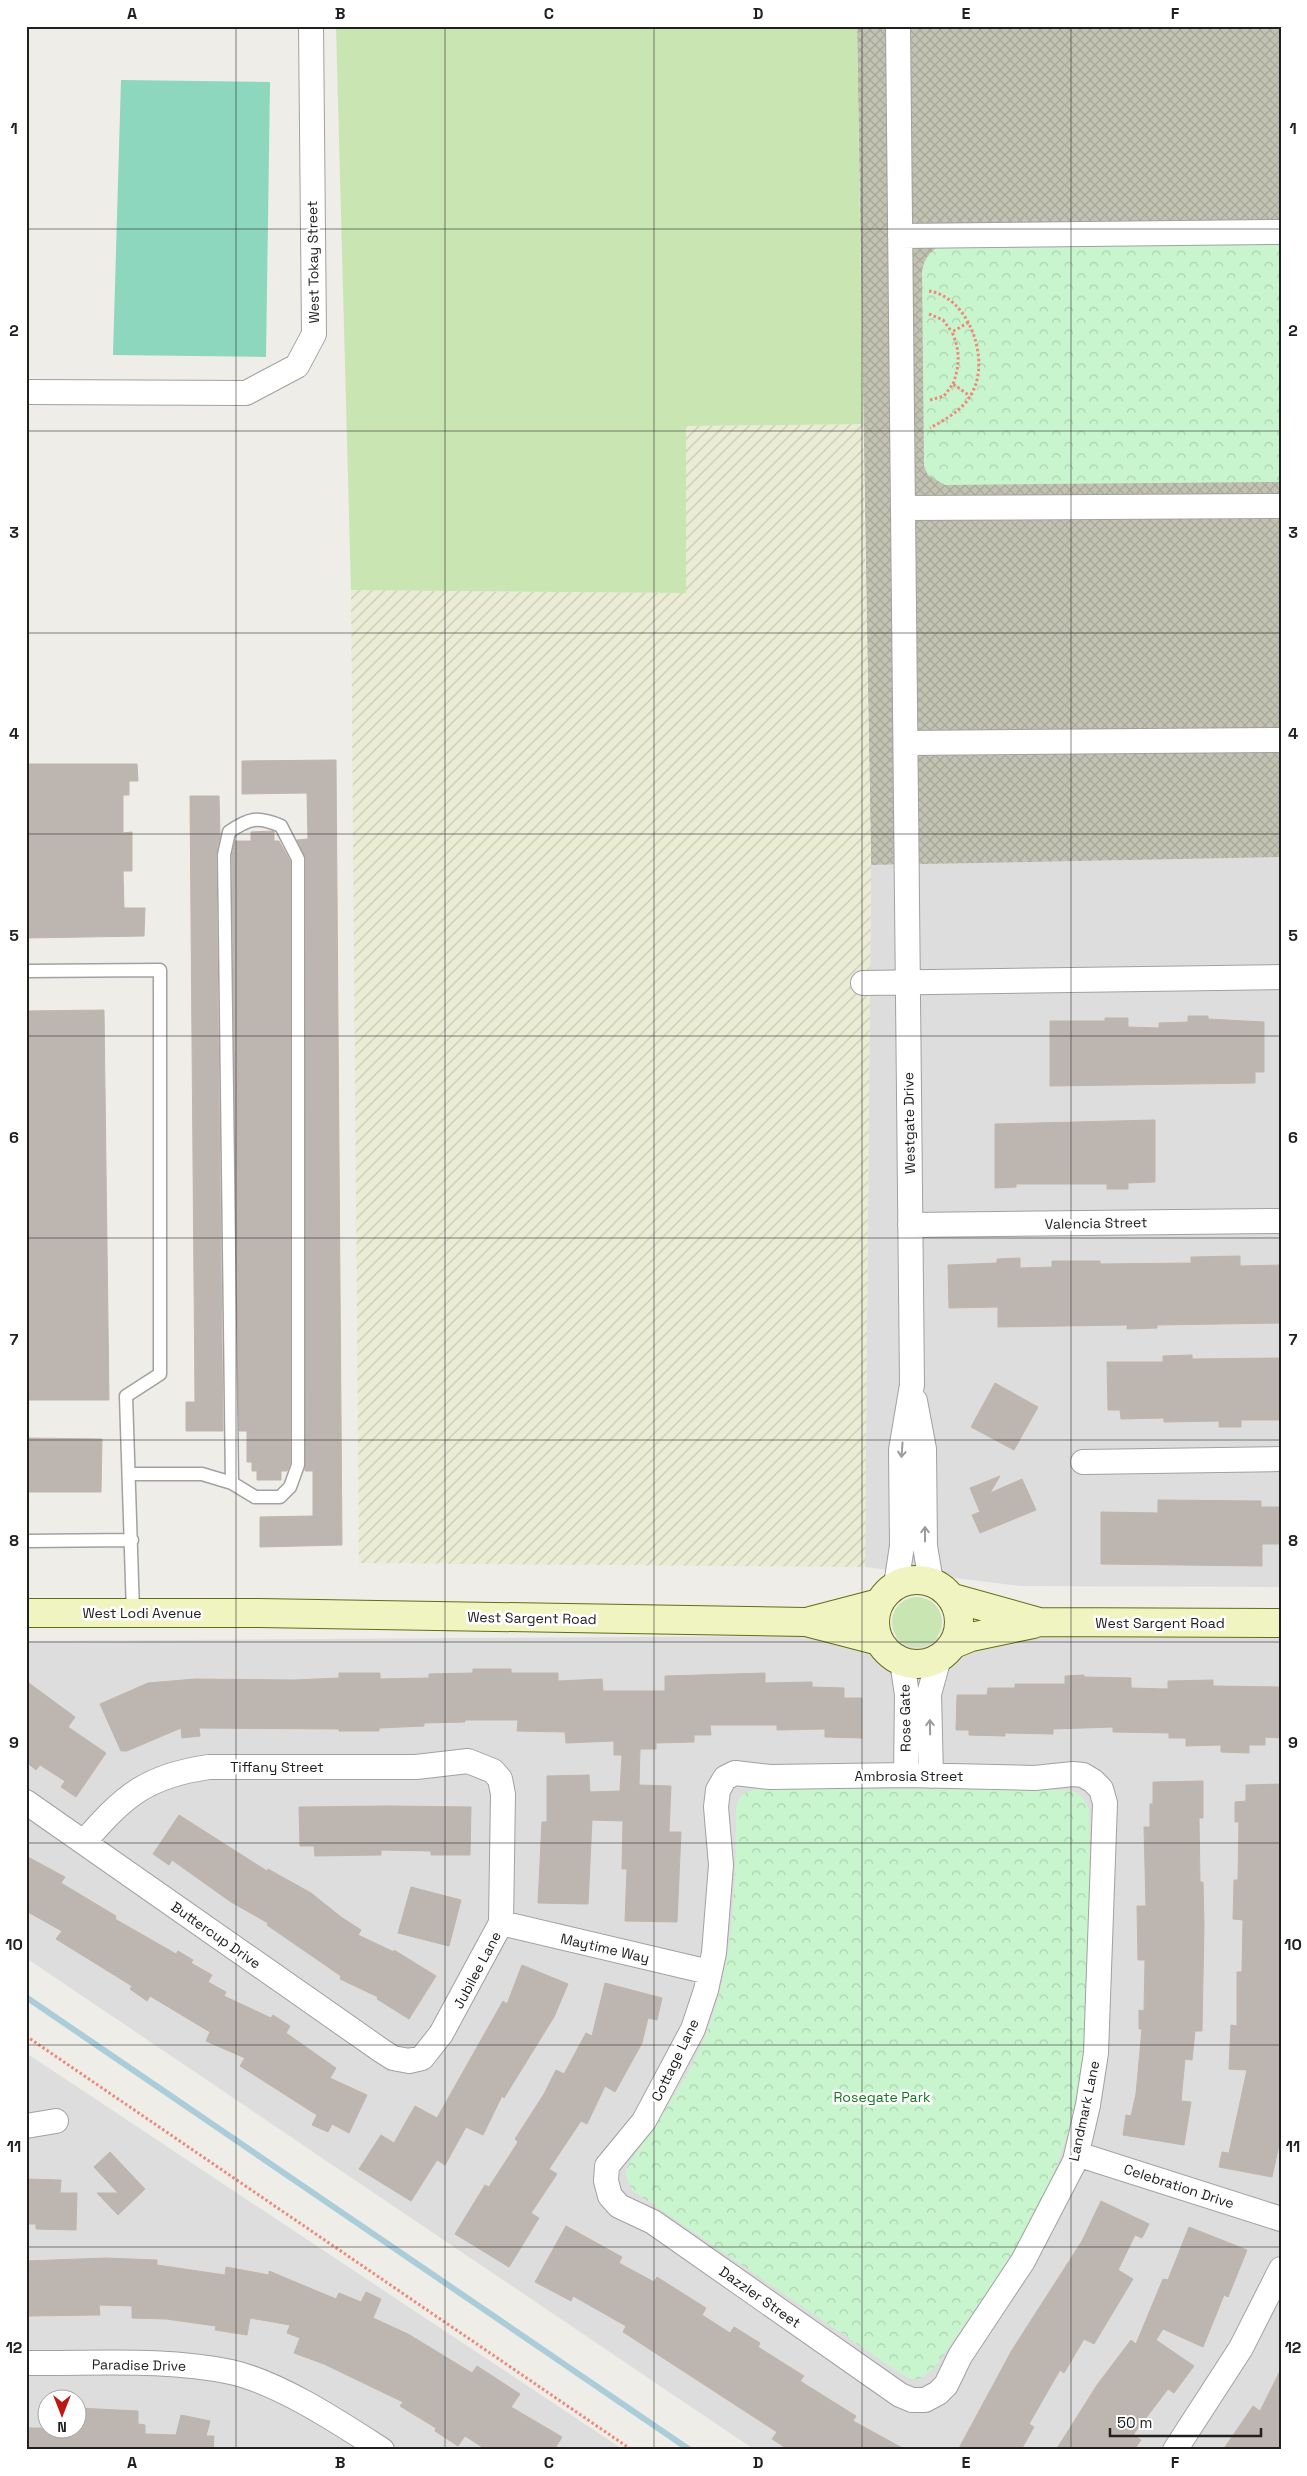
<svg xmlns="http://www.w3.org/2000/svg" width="1307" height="2476" font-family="'Space Grotesk',sans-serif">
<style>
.residential{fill:#dedddd;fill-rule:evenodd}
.construction{fill:url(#construction-cross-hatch)}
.farmland{fill:url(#farmland-furrows)}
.grass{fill:#c9e5b2}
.park{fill:url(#park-crowns)}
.pitch{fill:#8cd7bd}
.parking{fill:#e0e0e0}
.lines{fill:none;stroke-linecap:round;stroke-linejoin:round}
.stream{stroke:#abcdd9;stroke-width:6}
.building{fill:#bdb6b0;stroke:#c0b5ab}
.lane-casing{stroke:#a1a1a1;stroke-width:15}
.street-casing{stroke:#a1a1a1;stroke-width:26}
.secondary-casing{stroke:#616f0f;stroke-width:30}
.path{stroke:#ee897a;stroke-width:3;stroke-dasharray:2.5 2.5;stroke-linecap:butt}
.lane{stroke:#fff;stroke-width:12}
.street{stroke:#fff;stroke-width:24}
.secondary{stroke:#f0f4c0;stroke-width:28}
.oneway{stroke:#9b9b9b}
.grid{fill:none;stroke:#202020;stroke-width:1;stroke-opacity:0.55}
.labels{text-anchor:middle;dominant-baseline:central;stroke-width:5;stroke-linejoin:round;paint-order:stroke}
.street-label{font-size:14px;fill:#202020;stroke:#fff}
.park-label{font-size:14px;fill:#167621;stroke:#fff}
.neatline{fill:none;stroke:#202020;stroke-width:2}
.grid-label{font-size:16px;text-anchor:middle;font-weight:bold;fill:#202020}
</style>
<defs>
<pattern id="construction-cross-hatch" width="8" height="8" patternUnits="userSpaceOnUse" patternTransform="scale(1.25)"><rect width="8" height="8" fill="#c3c3b3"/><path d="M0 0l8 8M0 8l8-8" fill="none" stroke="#a7a79a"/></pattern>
<pattern id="farmland-furrows" width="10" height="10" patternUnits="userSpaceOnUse" patternTransform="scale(1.25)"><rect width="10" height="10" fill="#eaecd4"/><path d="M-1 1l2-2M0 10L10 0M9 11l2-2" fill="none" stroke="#c8cab6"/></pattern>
<pattern id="park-crowns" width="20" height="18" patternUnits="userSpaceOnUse" patternTransform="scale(1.25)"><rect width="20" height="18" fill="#c8f5cd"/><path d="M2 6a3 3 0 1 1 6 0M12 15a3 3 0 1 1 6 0" fill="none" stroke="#acd2b0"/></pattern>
</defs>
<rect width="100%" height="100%" fill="#efede7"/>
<path class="residential" d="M1281,857V1587L1021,1586L865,1567L871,865Z
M794,1636L1281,1638V2450H755L26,1958V1641Z
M26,2053L624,2450H26ZM48,2398H78V2428H48Z"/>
<path class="construction" d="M857,26H1281V857L871,865Z"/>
<path class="farmland" d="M863,424L871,865L865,1567L359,1563L351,590L686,593V426Z"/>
<path class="grass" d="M336,26H857L863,424L686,426V593L351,590Z
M892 1622a25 25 0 1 1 50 0a25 25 0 1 1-50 0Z"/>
<path class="park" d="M1281,241V482L945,485L928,475L924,466L922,271C924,259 930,252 940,245Z
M760,1789L1064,1790C1078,1791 1084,1796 1089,1809C1090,1926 1099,2050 1058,2162C1031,2235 981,2299 938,2363C915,2389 911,2380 885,2363L632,2190C629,2183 624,2175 627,2168C633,2156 643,2144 650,2133C664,2113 676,2093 688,2072C734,1990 736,1899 736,1807C739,1794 747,1790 760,1789Z"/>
<path class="pitch" d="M121,80L270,82L266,357L113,355Z"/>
<path class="parking" d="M26,74H28V177H26Z"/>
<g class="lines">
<path class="stream" d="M26,1997L690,2450"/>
</g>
<path class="building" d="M336,760L342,1545L260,1547V1517L313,1516V1471H305L306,859L297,840L308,839L307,793L242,794V761Z
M26,764H137L138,781H129V795H123V833L132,832V871H123L124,908H145L144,936L26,938Z
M190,796H219L220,836L216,855L223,1431H186V1402H195Z
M273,831L274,832V841H279L290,861V1464L287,1471H281V1480H257V1471H252V1462H247V1431H239L232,856L235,841H251V832Z
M104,1010L109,1400H26V1011Z
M1188,1016H1208V1019L1264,1022V1072H1255V1083L1050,1086V1021H1105V1018H1128V1027L1159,1028V1023L1188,1022Z
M1155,1120V1182L1128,1183V1189H1107V1184H1016V1187L995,1188V1124Z
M1240,1256V1266L1281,1265V1323L1157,1325V1328L1127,1329V1325L998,1327V1307L949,1308L948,1265L997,1263V1259L1020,1258V1268L1052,1267V1261H1100V1264L1191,1263V1257Z
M1192,1355V1359L1281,1358V1420H1241V1427H1219V1421L1164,1422V1418L1121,1419L1120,1410H1108L1107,1362H1163V1356Z
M995,1383L1038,1407L1014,1450L971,1427Z
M26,1438L102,1439L101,1492H26Z
M1000,1476L990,1493L1022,1479L1036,1510L980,1533L972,1515L980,1512L970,1488Z
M1158,1500L1261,1501V1507H1281V1544H1262V1566L1101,1564V1512L1158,1513Z
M473,1669H511V1673H558V1681L602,1679L603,1691H665V1676L765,1673V1683L812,1682V1687L844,1688V1698H862V1738L825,1737V1729L777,1730V1725H710L711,1735H694V1742L656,1743V1749H640L639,1785L671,1786L669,1832H681L677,1922L625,1921L627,1869H622L623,1821L592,1820L588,1904L538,1903L542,1822H547V1776L589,1775L590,1792L620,1791L622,1755H614V1741L566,1743L565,1732L517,1731L518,1720H465V1722L424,1723V1726L379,1728V1731H339V1729L199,1728L200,1736L182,1738L181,1728L127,1751H121L100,1704L148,1683L195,1679L294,1680L339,1678V1673H380V1679L429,1678V1674L473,1673Z
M1084,1675V1677L1131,1678V1688L1168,1689V1681L1213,1680V1686L1281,1687V1738L1265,1737V1745H1249V1753L1221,1752V1745L1186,1746V1738H1169V1733L1113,1732V1727L1053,1729V1734L1005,1733V1736L969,1735V1730H956L957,1695H987L988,1688H1015V1684H1065V1676Z
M26,1681L75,1717L68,1727L106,1753L76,1797L61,1787L65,1781L40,1765L36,1770L26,1762Z
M1203,1781V1818H1199L1200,1882H1203L1204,1925L1202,2031H1195L1192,2060L1185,2059L1181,2101L1191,2102L1184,2145L1123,2135L1126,2115L1131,2116L1136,2094L1142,2029H1139V2010L1144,2011L1145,1960H1138L1137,1906H1146L1144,1827H1150V1804H1153V1782Z
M1281,1784V2136L1272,2177L1219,2167L1222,2152L1229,2153L1247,2070L1229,2069L1231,2025L1237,2026V1972H1242L1243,1920L1233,1919L1234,1880H1238L1239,1822H1235V1802L1246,1801V1785Z
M388,1806L471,1807L470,1855H431V1851L381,1850V1855L315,1856L314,1846H300L299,1807Z
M179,1815L267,1871L268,1869L311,1893L341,1917L361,1930L358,1935L394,1952V1950L436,1976L409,2019L377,1999L378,1997L340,1979L341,1976L267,1925L268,1923L231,1902L172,1860L169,1865L153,1854Z
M26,1856L65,1877L61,1883L116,1916L115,1919L176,1954L178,1951L193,1960L191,1963L212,1975L208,1982L226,1992L224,1996L271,2018L273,2015L290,2026L286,2033L336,2068L330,2078L367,2095L349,2133L332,2124L328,2132L312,2125L317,2115L240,2066L245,2058L206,2041L210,2032L150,1996L147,2001L130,1989L132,1986L56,1939L62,1931L26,1911Z
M411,1887L461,1900L449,1946L398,1933Z
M522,1965L568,1984L554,2017L504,2098L502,2096L483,2135L466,2127L445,2165L437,2160L411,2201L359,2169L381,2135L394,2143L415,2106L437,2118L503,2001L507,2004Z
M605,1983L662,1998L657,2020L648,2018L642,2043L615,2092L605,2086L587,2124L581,2121L549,2169L557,2174L531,2213L539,2218L509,2267L455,2234L485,2185L489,2187L518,2142L515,2139L544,2094L556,2070L564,2074L586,2033L592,2036Z
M110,2152L145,2189L118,2215L97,2193H118L94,2167Z
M26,2179L61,2180L60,2193H77L76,2230L36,2229V2224H26Z
M1101,2201L1149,2224L1142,2238L1135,2235L1118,2270L1133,2279L1094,2344L1084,2339L1064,2373L1060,2370L1029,2424L1034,2427L1021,2450H958L1012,2350L1082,2241Z
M566,2226L622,2257L619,2263L654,2282L657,2277L706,2308L702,2315L730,2333L734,2327L760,2343L758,2347L804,2376L800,2381L856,2416L853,2421L906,2450H789L772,2439L777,2432L623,2332L626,2326L573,2296L571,2301L535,2282Z
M1189,2227L1247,2250L1228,2297L1224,2295L1203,2347L1163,2329L1156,2340L1194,2366L1174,2393L1168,2389L1133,2435L1141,2440L1134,2450H1056L1097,2385L1131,2340L1136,2344L1163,2279L1168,2280Z
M106,2258L157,2260V2265L225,2275L226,2267L269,2275V2271L336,2299L339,2293L361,2302L366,2292L381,2299L373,2318L408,2334L472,2373L477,2366L520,2394L511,2407L562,2437L554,2450H487L465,2436L458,2446L435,2431L436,2428L400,2406L403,2402L324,2364L294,2353L300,2338L287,2333L290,2325L250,2318L247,2335L215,2330L216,2326L166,2319L132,2318V2306L99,2305L100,2315L26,2316V2261Z
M1281,2369V2450H1223L1253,2406L1260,2411Z
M78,2408L138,2411V2424L145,2425V2434L176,2435L181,2415L210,2421L206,2436H214L213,2450H26V2428H78Z"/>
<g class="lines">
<g class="lane-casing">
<path id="lane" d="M26,971L160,970V1374L126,1396L133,1612
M129,1474H202L232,1483L255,1497H280L290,1487L298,1465V859L281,826C258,816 249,818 229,832L224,855L232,1483
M26,1541L132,1540"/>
</g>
<g class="street-casing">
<path id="street" d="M900,236L1281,232
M26,392L246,393L297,366L314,334L311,26
M903,508L1281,506
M906,743L1281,740
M863,983L1281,977
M910,1225L1281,1221
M915,1401L924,1449L925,1546L931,1582
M1083,1462L1281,1459
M896,1585L902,1546L901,1450L912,1385L898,26
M902,1661L907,1695L906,1775
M735,1773L770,1777L906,1775L1035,1778L1073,1774L1083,1775L1093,1781L1101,1789L1105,1803L1096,2053L1088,2105L1075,2161L1023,2261L960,2356L946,2385L938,2393L925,2400H912L900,2395L653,2222L619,2206L610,2196L606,2181L607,2166L644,2121L693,2029L706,1990L714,1953L721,1865L716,1807L718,1790L725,1778Z
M931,1776L929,1694L939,1658
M26,1802L382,2051L393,2058L409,2061L422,2058L441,2034L501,1923L503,1794L500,1779L493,1771L468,1761L416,1767H209C146,1776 124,1796 84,1842
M501,1923L709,1972
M26,2126L56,2121
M1077,2154L1281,2219
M26,2363C94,2364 164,2358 231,2372C280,2383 340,2423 382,2450
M1175,2450L1241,2348L1281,2269"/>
</g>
<g class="secondary-casing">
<path id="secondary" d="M875 1622a42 42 0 1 1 84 0a42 42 0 1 1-84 0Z
M953,1598L1039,1622L1281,1623
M26,1613H259L806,1622L879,1641
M810,1621L879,1603
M954,1644L971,1637L1033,1624"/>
</g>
<path class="path" d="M929,291C968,297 990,357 973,391C965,409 946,419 930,428
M929,314L943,320L952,332
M953,384C960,365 960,350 952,332L969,322
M930,400L944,396L953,384L970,396
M26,2036L632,2450"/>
<use href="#lane" class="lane"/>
<use href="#street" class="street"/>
<use href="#secondary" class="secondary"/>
</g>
<defs><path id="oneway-shaft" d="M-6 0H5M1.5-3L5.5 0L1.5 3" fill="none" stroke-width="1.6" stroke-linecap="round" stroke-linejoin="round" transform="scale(1.25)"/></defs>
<g class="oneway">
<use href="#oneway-shaft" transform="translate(902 1450) rotate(94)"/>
<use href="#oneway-shaft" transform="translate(925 1534) rotate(-90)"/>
<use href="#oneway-shaft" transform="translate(930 1727) rotate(-91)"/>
</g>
<path class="grid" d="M236,26V2450M445,26V2450M654,26V2450M862,26V2450M1071,26V2450M26,229H1281M26,431H1281M26,633H1281M26,834H1281M26,1036H1281M26,1238H1281M26,1440H1281M26,1642H1281M26,1843H1281M26,2045H1281M26,2247H1281"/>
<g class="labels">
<g class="street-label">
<text transform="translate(313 262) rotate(-91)">West Tokay Street</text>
<text transform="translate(909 1123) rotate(-91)">Westgate Drive</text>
<text transform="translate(1096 1223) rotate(-1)">Valencia Street</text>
<text x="142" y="1613">West Lodi Avenue</text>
<text transform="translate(532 1618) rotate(1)">West Sargent Road</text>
<text x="1160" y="1623">West Sargent Road</text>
<text transform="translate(905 1718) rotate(-91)">Rose Gate</text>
<text x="277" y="1767">Tiffany Street</text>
<text x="909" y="1776">Ambrosia Street</text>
<text transform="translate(216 1935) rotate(35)">Buttercup Drive</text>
<text transform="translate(605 1948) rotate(13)">Maytime Way</text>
<text transform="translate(477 1970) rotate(-62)">Jubilee Lane</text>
<text transform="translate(675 2060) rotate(-64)">Cottage Lane</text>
<text transform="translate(1084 2111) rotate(-78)">Landmark Lane</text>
<text transform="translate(1179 2186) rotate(18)">Celebration Drive</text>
<text transform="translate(760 2297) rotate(35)">Dazzler Street</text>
<text transform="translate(139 2365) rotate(1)">Paradise Drive</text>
</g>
<g class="park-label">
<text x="882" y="2097">Rosegate Park</text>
</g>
</g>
<rect width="1307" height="2476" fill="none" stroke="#ffffff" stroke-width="55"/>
<g transform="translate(62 2414) rotate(180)"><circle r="24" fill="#ffffff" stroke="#a6a6a6"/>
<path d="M0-4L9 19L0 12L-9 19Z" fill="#bd1712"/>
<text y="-8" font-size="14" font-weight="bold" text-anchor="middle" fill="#202020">N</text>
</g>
<path d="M1110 2428v8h151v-8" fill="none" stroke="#202020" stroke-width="2.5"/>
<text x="1117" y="2428" font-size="15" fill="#202020" stroke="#ffffff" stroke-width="4" paint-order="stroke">50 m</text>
<rect x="28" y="28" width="1252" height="2420" class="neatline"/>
<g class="grid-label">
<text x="132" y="19">A</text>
<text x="340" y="19">B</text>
<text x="549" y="19">C</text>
<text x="758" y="19">D</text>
<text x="966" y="19">E</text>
<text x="1175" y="19">F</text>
<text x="14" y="134">1</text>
<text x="1293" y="134">1</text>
<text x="14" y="336">2</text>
<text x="1293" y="336">2</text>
<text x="14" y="538">3</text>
<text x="1293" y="538">3</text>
<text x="14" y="739">4</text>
<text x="1293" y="739">4</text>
<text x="14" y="941">5</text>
<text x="1293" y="941">5</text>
<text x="14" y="1143">6</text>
<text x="1293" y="1143">6</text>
<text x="14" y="1345">7</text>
<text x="1293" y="1345">7</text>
<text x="14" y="1546">8</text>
<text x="1293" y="1546">8</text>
<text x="14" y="1748">9</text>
<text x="1293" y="1748">9</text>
<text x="14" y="1950">10</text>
<text x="1293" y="1950">10</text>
<text x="14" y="2152">11</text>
<text x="1293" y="2152">11</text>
<text x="14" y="2353">12</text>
<text x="1293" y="2353">12</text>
<text x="132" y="2468">A</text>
<text x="340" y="2468">B</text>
<text x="549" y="2468">C</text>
<text x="758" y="2468">D</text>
<text x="966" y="2468">E</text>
<text x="1175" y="2468">F</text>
</g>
</svg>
